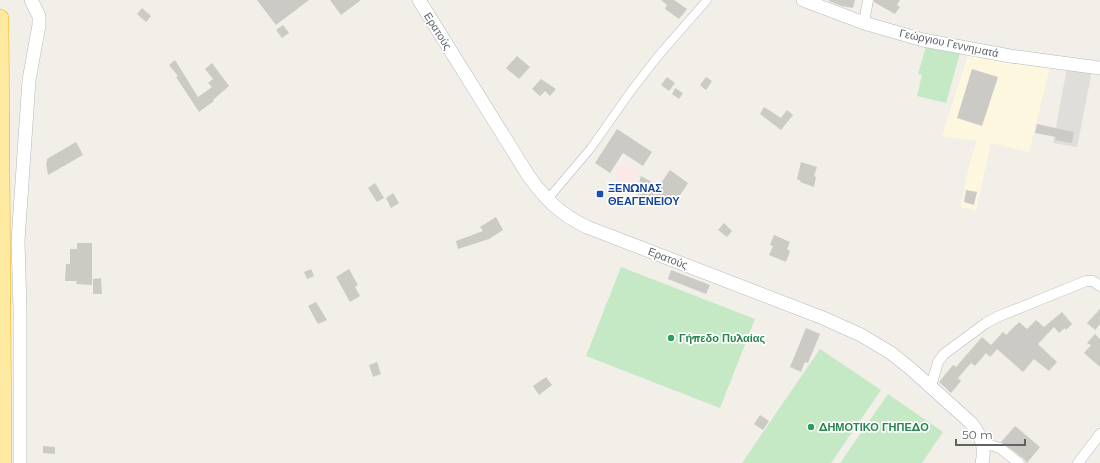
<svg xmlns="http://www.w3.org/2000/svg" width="1100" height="463" font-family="Montserrat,sans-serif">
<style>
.commercial{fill:#fef7e0}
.industrial{fill:#e0deda}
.medical{fill:#fce8e6}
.green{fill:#c5e8c5}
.building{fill:#cccac5}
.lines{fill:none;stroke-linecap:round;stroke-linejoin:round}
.pedestrian-casing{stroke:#b5b8bc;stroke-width:9}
.minor-casing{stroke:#b5b8bc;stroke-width:11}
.tertiary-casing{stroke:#b5b8bc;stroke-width:14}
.trunk-casing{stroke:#f9ab00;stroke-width:18}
.pedestrian{stroke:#fff;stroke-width:8}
.minor{stroke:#fff;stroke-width:10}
.tertiary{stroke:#fff;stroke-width:13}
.trunk{stroke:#feeaa1;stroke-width:17}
.transit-dot{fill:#1a4fb4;stroke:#fff;stroke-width:1.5}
.leisure-dot{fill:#2e9e5b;stroke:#fff;stroke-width:1.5}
.labels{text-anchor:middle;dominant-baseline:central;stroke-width:3.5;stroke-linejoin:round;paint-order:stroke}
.street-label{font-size:11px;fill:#5f6368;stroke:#fff}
.transit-label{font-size:11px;font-weight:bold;fill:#164399;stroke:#fff;text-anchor:start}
.leisure-label{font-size:11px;font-weight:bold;fill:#27864d;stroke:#fff;text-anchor:start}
</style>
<rect width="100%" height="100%" fill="#f1efe8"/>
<path class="commercial" d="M968,55L1050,67L1029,152L991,143L976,211L961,207L968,169L977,141L942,136Z"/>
<path class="industrial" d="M1067,68L1092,71L1077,147L1053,143Z"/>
<path class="medical" d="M624,162L639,171L633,181H636L635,189L627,188V184L615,176Z"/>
<path class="green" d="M926,47L960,53L946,103L917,96L922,75L918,74Z
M621,267L755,319L720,408L586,356Z
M820,349L881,390L831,463H742Z
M888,394L943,432L922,463H840Z"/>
<path class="building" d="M257,0H309L276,25Z
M330,0H361L341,15Z
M661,0H674L687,9L679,19L665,9L667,5Z
M829,0H855L853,8L841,6L829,1Z
M874,0H900L897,5L900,7L895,14L874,2Z
M142,8L151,16L146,22L137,14Z
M283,25L289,33L282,38L276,30Z
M517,56L530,67L519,79L506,68Z
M175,60L198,97L212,87L208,83L213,79L205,69L212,63L229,86L213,100L214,101L199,112L176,77L178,76L169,65Z
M972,69L998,77L982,126L957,118Z
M667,77L675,83L669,91L661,85Z
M706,77L712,81L706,90L700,85Z
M541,79L556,89L550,96L545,91L540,96L532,89Z
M675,88L683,93L679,99L672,94Z
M764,107L781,118L787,110L793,115L781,130L760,114Z
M1037,124L1074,132L1072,143L1055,140L1056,137L1035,133Z
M617,129L652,152L643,166L623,153L610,173L595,163Z
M76,142L83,155L48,175L46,163H47V159Z
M801,162L817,167L814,176L816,177L814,187L800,182L801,181L797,179Z
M670,170L688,183L673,206L658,197L656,203L636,194L641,176L659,186Z
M375,183L384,198L377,202L368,188Z
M966,190L977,192L974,205L964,202Z
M393,193L399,203L391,208L386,198Z
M496,217L503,230L489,239L458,249L456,241L483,231L480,227Z
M724,223L732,231L727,237L718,230Z
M774,235L790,242L787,249L790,251L786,262L769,255L773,246L770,245Z
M77,243H92V285L76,284L77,281H65L66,264H70V249H77Z
M311,269L314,276L307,279L304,272Z
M349,269L358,285L355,287L360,296L350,302L336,277Z
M671,270L710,285L706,294L668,279Z
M101,278L102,294H93V279Z
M316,302L327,320L318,324L308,306Z
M1100,309V324L1095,330L1087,323Z
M1062,312L1072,324L1066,330L1065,328L1059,333L1054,327L1038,344L1057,362L1049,371L1034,359L1023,372L997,349L990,357L986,353L975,366L971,363L958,378L961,381L951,393L939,382L953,365L956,367L982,337L991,345L1003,332L1006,335L1019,322L1027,329L1036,320L1044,327Z
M806,328L820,334L808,363L805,362L801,372L790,367Z
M1095,334L1100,339V367L1084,353L1091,345L1087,343Z
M377,362L381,374L373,377L369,365Z
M546,377L552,385L539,395L533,386Z
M760,415L769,421L763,430L754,424Z
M1015,426L1040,447L1027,463L1023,458L1001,442Z
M43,446L55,447V454L43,453Z"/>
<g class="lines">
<g class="pedestrian-casing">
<path id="pedestrian" d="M547,200L591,148L631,91L659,55L707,0"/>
</g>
<g class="minor-casing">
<path id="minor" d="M864,23L868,0
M931,386L938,362L944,354L986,323L997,317L1086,281H1093L1100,286
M983,443L1000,448L1019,463
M1078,463L1100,434"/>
</g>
<g class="tertiary-casing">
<path id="tertiary" d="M419,0L528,175C544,198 561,215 587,227L823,318L861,335L891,353L911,369L971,423C981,435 986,447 982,463
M803,0L864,23L923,40L1010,56L1100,68
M20,463V309L18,241L29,80L39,25V16L31,0"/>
</g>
<g class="trunk-casing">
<path id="trunk" d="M0,18L3,463"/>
</g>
<use href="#pedestrian" class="pedestrian"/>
<use href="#minor" class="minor"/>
<use href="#tertiary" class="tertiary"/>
<use href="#trunk" class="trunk"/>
</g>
<rect class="transit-dot" x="596" y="190" width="8" height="8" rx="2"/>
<g class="leisure-dot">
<circle cx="671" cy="338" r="4"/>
<circle cx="811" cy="427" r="4"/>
</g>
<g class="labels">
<g class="street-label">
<text transform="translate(438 31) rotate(58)">Ερατούς</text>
<text transform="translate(949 43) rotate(12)">Γεώργιου Γεννηματά</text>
<text transform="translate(668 258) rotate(21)">Ερατούς</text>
</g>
<g class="transit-label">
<text x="608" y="188">ΞΕΝΩΝΑΣ<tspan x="608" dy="13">ΘΕΑΓΕΝΕΙΟΥ</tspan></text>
</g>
<g class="leisure-label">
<text x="679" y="338">Γήπεδο Πυλαίας</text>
<text x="819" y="427">ΔΗΜΟΤΙΚΟ ΓΗΠΕΔΟ</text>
</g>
</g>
<path d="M956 439v6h69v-6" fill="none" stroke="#5f6368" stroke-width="2"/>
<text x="962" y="439" font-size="12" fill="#5f6368" stroke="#ffffff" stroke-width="3" paint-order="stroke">50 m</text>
</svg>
